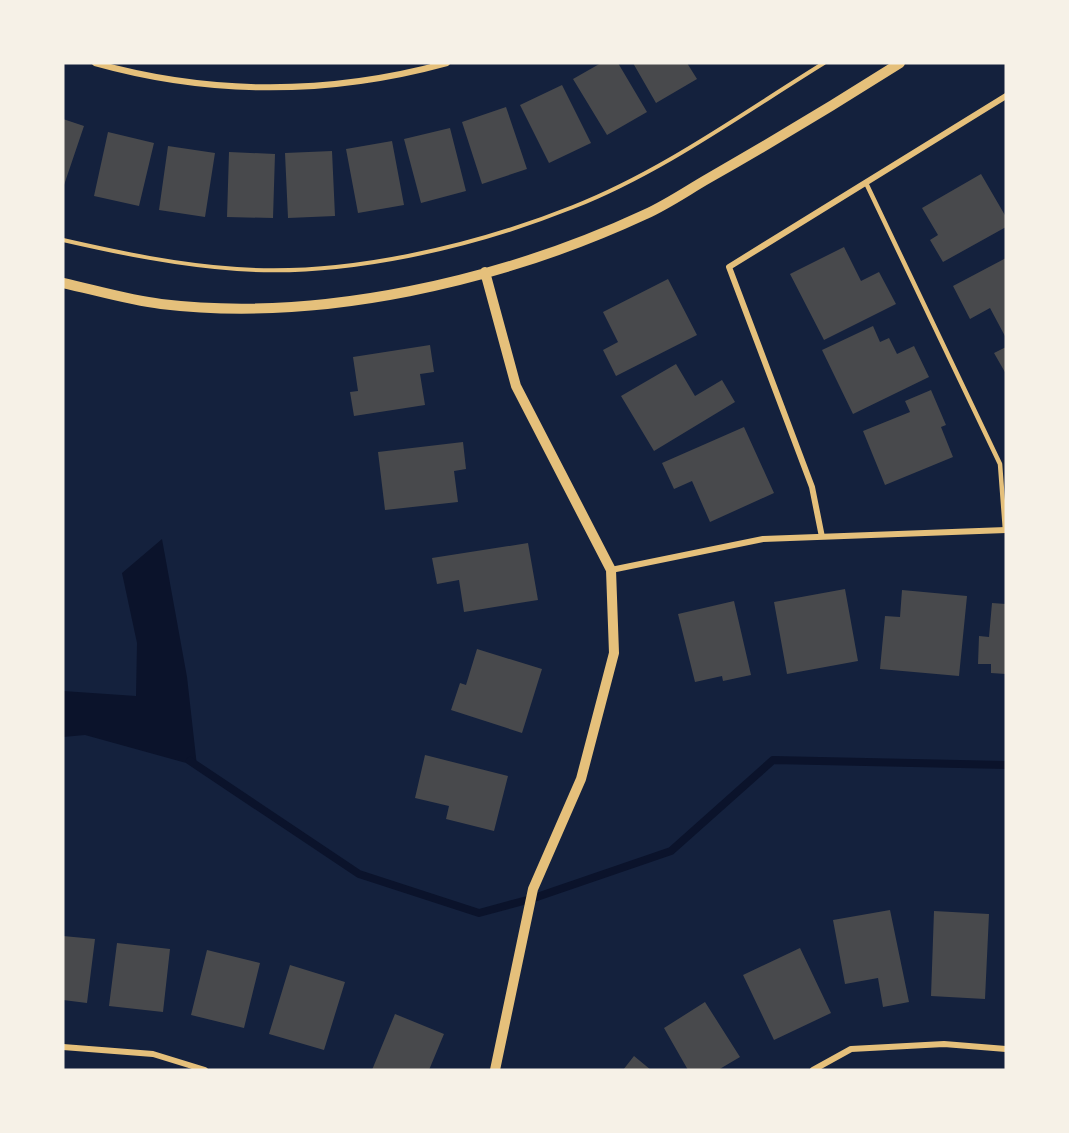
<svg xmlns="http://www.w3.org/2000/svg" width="1069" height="1133" font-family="Raleway,sans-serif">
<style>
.water{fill:#0b132b}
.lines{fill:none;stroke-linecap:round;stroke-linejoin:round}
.stream{stroke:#0b132b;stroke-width:8}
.building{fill:#48494c}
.path{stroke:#e5c07b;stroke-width:4}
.service{stroke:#e5c07b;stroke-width:4.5}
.minor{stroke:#e5c07b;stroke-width:6}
.tertiary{stroke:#e5c07b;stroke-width:10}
</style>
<rect width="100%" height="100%" fill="#14213d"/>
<path class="water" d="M162,539L187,677L197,766L85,735L63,737V691L136,696L137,643L122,573Z"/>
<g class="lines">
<path class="stream" d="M190,761L359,874L479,913L531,899L671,851L773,760L1006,765"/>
</g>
<path class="building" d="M601,63H618L647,112L607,135L573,79Z
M633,63H687L697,79L656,103Z
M562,85L591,143L549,163L520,105Z
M506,107L527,169L482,184L462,122Z
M63,119L84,126L63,188Z
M450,128L466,191L421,203L404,139Z
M108,132L154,143L139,206L94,196Z
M392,141L404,205L358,213L346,149Z
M168,146L215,153L205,217L159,210Z
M332,151L335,216L288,218L285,153Z
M229,152L275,154L273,218L227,217Z
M981,174L1006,217V227L943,262L930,240L938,235L922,208Z
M844,247L861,281L879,272L896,304L824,340L790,274Z
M1006,258V338L990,308L970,319L953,286Z
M668,279L697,335L616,376L603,350L618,342L603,312Z
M873,326L880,342L889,338L897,354L914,346L929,377L853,414L822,350Z
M430,345L434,372L420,374L425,405L354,416L350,392L358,391L353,357Z
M1006,347V374L994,353Z
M676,364L695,396L722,380L735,402L654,451L621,396Z
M931,390L946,425L941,427L953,457L885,485L863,431L910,412L905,401Z
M744,427L774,493L710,522L692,481L674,489L662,463Z
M463,442L466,469L454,471L458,502L385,510L378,452Z
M528,543L538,600L464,612L459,580L437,584L432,558Z
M845,589L858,661L787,674L774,602Z
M902,590L967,596L959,676L880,669L885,616L900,617Z
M734,601L751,675L723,681L722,676L695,682L678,614Z
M992,603L1006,604V674L991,673V664H978L979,636L989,637Z
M477,649L542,669L522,733L451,710L460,683L466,685Z
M425,755L508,776L494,831L446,819L449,806L415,798Z
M890,910L909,1002L883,1007L878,978L845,984L833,920Z
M934,911L989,914L985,999L931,996Z
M63,936L95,939L87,1003L63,1000Z
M117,943L170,949L163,1012L109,1006Z
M800,948L831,1013L774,1040L743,975Z
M207,950L260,963L244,1028L191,1015Z
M290,965L345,982L324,1050L269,1034Z
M705,1002L740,1057L718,1070H688L664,1028Z
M395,1014L444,1034L429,1070H372Z
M634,1056L651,1070H623Z"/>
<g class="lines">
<path class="path" d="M63,240C120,253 178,265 237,269C345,277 473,247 573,207C662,172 743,113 824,63"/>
<path class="service" d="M866,183L1000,464L1005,530"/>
<path class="minor" d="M95,63C213,96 330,95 447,63
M822,537L812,487L729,267L1006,96
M611,570L763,539L1006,530
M63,1047L153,1054L205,1070
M813,1070L851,1049L944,1044L1006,1049"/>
<path class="tertiary" d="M485,272L516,386L611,570L614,653L581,779L533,889L495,1070
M63,283C95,290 128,300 161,304C320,323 502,281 646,214C668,204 688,190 709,178C774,141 837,103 900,63"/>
</g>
<rect width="1069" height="1133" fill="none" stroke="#f6f1e7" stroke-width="129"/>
</svg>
